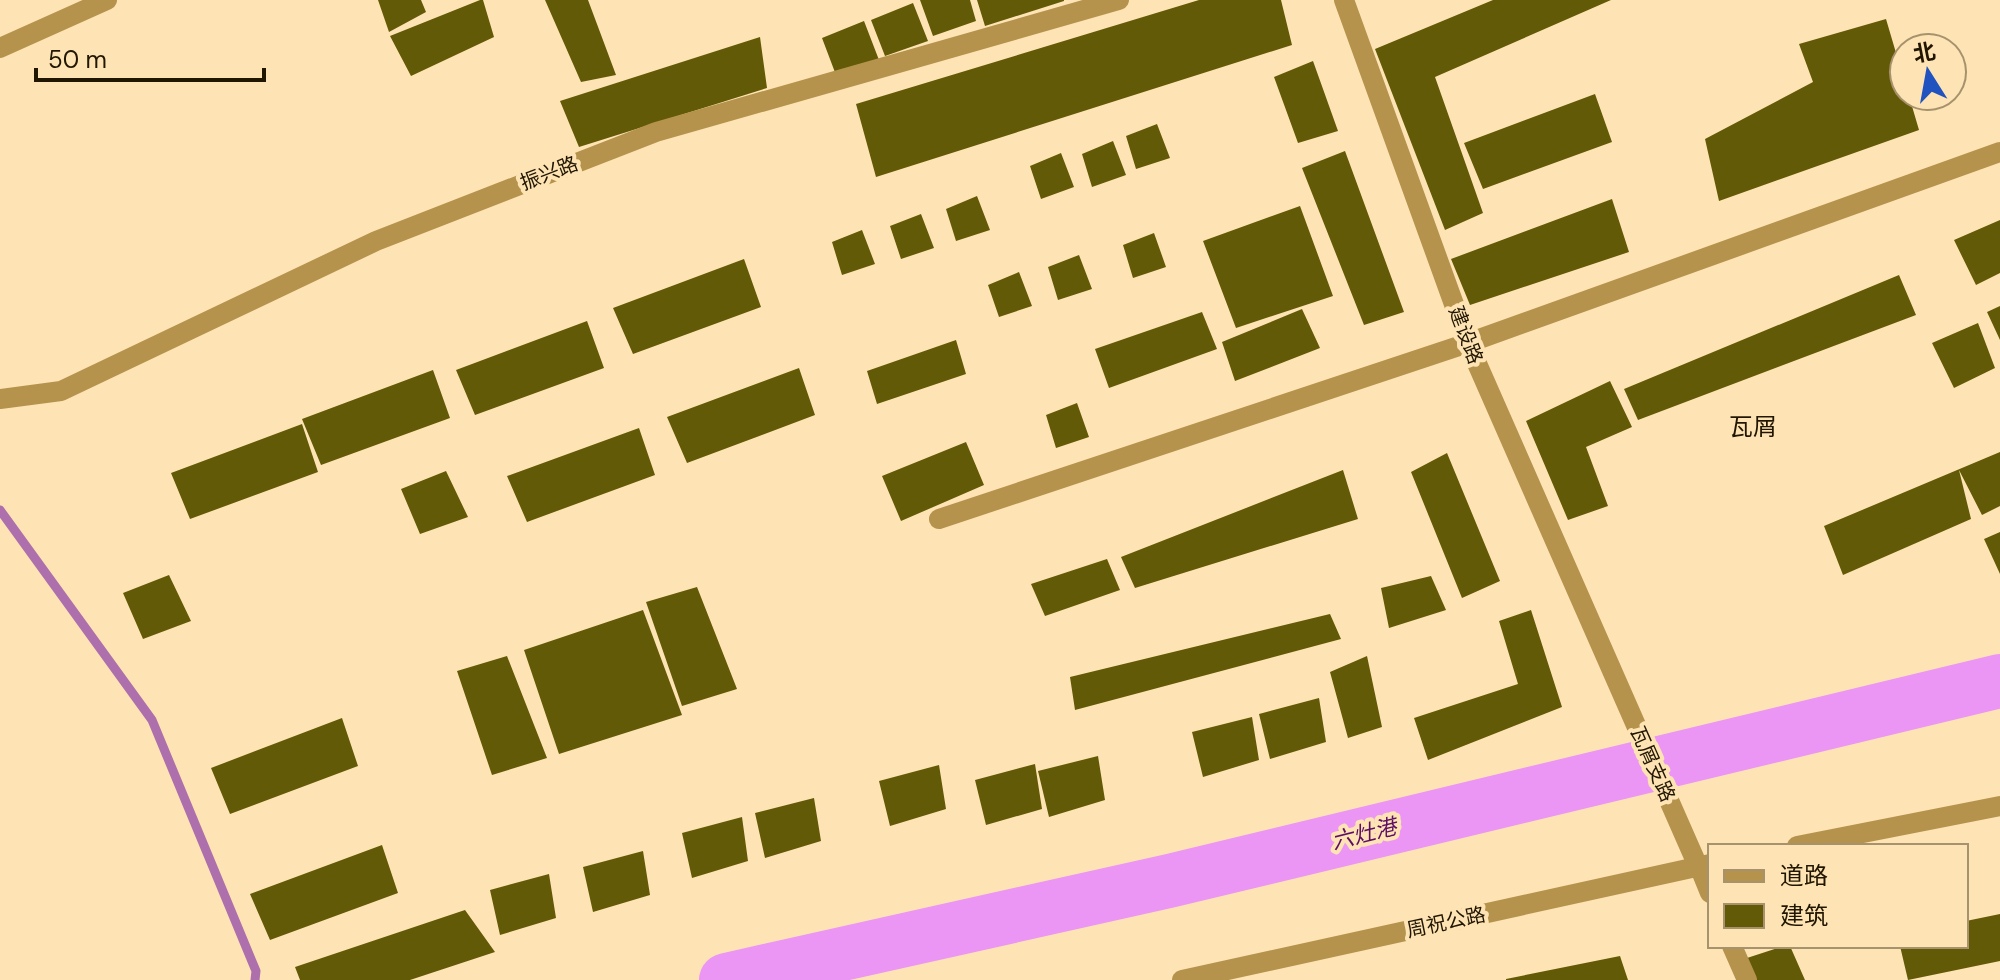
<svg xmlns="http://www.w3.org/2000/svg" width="2000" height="980" font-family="'DM Sans','Noto Sans SC',sans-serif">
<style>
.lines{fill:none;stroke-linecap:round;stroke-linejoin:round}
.stream{stroke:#ae70ac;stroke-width:9}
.river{stroke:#eb96f5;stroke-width:54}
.building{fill:#625a06}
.minor{stroke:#b6934d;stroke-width:20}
.tertiary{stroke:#b6934d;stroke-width:20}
.labels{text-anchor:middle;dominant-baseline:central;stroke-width:8;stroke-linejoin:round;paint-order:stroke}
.street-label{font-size:20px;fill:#211600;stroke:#fee4b4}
.water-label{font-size:22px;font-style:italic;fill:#5c0e65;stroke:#fee4b4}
.quarter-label{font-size:24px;fill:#211600;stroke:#fee4b4}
</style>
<rect width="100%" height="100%" fill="#fee4b4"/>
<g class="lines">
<path class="stream" d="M0,510L152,720L256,971L255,980"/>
<path class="river" d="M726,980L1169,881L2000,681"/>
</g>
<path class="building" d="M378,0H421L426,12L389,32Z
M480,0H483L494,37L411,76L390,36Z
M545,0H588L616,75L581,82Z
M920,0H970L976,21L933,36Z
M977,0H1064V1L985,26Z
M1199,0H1281L1292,45L876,177L856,104Z
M1493,0H1611L1435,77L1483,213L1445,230L1375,49Z
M913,3L928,41L885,56L871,20Z
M1886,19L1904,80V96H1909L1919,130L1719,201L1705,139L1813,82L1799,44Z
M864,21L879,60L836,75L822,38Z
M760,37L767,88L579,147L560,101Z
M1313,61L1338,131L1298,143L1274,77Z
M1595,94L1612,142L1483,189L1464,143Z
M1157,124L1170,158L1136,169L1126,136Z
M1113,141L1126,175L1092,187L1082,154Z
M1345,151L1404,312L1364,325L1302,168Z
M1061,153L1074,187L1041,199L1030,166Z
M977,196L990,230L956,241L946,209Z
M1612,199L1629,252L1470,305L1451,259Z
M1300,206L1333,296L1236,328L1203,241Z
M921,214L934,248L901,259L890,226Z
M2000,220V273L1976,285L1954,240Z
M862,230L875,264L842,275L832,242Z
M1154,233L1166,267L1133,278L1123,245Z
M1079,255L1092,289L1058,300L1048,267Z
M744,259L761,307L633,354L613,308Z
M1019,272L1032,306L999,317L988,285Z
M1899,275L1916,315L1638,420L1624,389Z
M2000,306V340L1987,312Z
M1302,309L1320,348L1235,381L1222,342Z
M1202,312L1217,349L1109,388L1095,349Z
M587,321L604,368L475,415L456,370Z
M1978,323L1995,368L1954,388L1932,343Z
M956,340L966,374L877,404L867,371Z
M799,368L815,415L687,463L667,417Z
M433,370L450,418L321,465L302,419Z
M1610,381L1632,427L1586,447L1608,506L1568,520L1526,421Z
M1077,403L1089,437L1056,448L1046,415Z
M302,424L318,472L190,519L171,473Z
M639,428L655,475L527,522L507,476Z
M966,442L984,485L901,521L882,476Z
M2000,452V506L1982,515L1959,470L1971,519L1843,575L1824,526Z
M1447,453L1500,581L1462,598L1411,472Z
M1343,470L1358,519L1135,588L1121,557Z
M446,471L468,517L420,534L401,489Z
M2000,532V574L1984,539Z
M1107,559L1120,590L1045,616L1031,584Z
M169,575L191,621L143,639L123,593Z
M1431,576L1446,610L1389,628L1381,588Z
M697,587L737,689L682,706L646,602Z
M643,610L682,715L559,754L524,650Z
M1531,610L1562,707L1428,760L1414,718L1518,684L1499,621Z
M1330,614L1341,639L1075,710L1070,677Z
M507,656L547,758L492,775L457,671Z
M1367,656L1382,727L1348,738L1330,672Z
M1319,698L1326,742L1270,759L1259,714Z
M1252,717L1259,760L1203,777L1192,732Z
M342,718L358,766L230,814L211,768Z
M1098,756L1105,800L1049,817L1038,771Z
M1035,764L1042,809L986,825L975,780Z
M939,765L946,809L890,826L879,781Z
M814,798L821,841L765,858L755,813Z
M742,817L748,861L692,878L682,833Z
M382,845L398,893L270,940L250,894Z
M643,851L650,895L593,912L583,867Z
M549,874L556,918L500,935L490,890Z
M465,910L495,952L410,980H300L295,967Z
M2000,914V961L1908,980L1900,946H1966V921Z
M1784,946H1790L1805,980H1755L1747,958Z
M1620,956L1628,980H1506V979Z"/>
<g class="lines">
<path class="minor" d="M0,48L107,0
M0,399L61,391L376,241L656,132L1119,0
M939,519L1468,343L2000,152"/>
<path class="tertiary" d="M1344,0L1468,343L1697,864
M1797,846L2000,806
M1699,866L1710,893
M1732,946L1747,980
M1182,980L1710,864"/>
</g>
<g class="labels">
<g class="street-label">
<text transform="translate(549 173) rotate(-21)">振兴路</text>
<text transform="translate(1466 335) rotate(69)">建设路</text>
<text transform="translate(1653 764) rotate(66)">瓦屑支路</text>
<text transform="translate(1446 922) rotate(-12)">周祝公路</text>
</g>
<g class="water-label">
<text transform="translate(1364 834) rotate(-14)">六灶港</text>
</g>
<g class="quarter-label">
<text x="1753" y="426">瓦屑</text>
</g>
</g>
<rect x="1708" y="844" width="260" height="104" fill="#fee4b4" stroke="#a6926c" stroke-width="2"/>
<rect x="1724" y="870" width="40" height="12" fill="#b6934d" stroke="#a6926c" stroke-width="2"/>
<text x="1780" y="884" font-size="24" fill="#211600">道路</text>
<rect x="1724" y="904" width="40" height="24" fill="#625a06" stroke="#a6926c" stroke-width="2"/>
<text x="1780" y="924" font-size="24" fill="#211600">建筑</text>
<g transform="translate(1928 72) rotate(349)"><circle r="38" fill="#fee4b4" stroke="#a6926c" stroke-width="2"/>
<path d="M0-6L14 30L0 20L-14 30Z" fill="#2153c0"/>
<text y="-12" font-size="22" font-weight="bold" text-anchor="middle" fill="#211600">北</text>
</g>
<path d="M36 68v12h228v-12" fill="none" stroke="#211600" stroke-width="4"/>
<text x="48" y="68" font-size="24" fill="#211600" stroke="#fee4b4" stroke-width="6" paint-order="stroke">50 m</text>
</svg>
